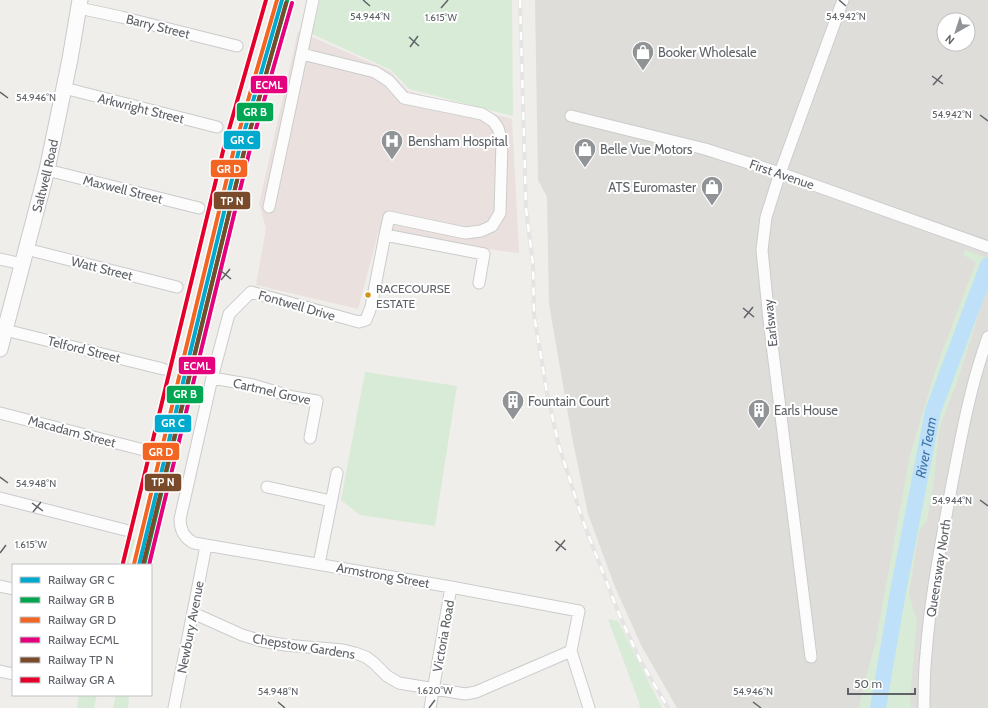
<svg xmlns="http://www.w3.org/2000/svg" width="988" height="708" font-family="Cabin,sans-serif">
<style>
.industrial{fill:#dfddda;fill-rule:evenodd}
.medical{fill:#eae0de}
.green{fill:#d8ebd6}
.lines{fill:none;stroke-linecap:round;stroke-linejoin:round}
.river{stroke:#bfe0f9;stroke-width:16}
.street-casing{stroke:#cbcccc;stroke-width:13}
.secondary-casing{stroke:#cacacb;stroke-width:17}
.street{stroke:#fdfcfc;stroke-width:11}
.secondary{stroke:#fdfcfc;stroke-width:15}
.rail-casing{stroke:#e4e4e4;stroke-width:4}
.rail{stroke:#fff;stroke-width:2.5;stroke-dasharray:8;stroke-linecap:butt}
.rail-1-casing{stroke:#fff;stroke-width:7}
.rail-2-casing{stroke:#fff;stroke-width:7}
.rail-3-casing{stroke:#fff;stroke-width:7}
.rail-4-casing{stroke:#fff;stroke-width:7}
.rail-5-casing{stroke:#fff;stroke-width:7}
.rail-6-casing{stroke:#fff;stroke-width:7}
.rail-1{stroke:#00a9ce;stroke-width:4}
.rail-2{stroke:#00a651;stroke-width:4}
.rail-3{stroke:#f26522;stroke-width:4}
.rail-4{stroke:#e5007d;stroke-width:4}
.rail-5{stroke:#7a4b2a;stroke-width:4}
.rail-6{stroke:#e4002b;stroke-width:4}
.ticks{fill:none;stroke:#5f6368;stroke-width:1.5}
.bus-dot{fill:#d1951a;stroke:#fff;stroke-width:1.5}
.labels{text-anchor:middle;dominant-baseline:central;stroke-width:4;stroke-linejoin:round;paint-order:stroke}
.bus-label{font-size:12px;fill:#5f6368;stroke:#fff;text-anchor:start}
.street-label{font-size:13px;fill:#5f6368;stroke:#fff}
.poi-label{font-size:13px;fill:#5f6368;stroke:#fff;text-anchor:start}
.water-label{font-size:14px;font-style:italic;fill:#4174aa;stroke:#fff}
.ticks-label{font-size:10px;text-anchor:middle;fill:#5f6368;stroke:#fff;stroke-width:4;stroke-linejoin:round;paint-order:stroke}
.line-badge{stroke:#fff;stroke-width:1.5}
.badge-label{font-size:11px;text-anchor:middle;font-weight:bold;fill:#fff}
</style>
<rect width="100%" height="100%" fill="#efeeea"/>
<path class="industrial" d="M535,0H988V708H677L641,645L615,587L588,514L572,437L549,304L547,197L538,180ZM944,20H968V44H944Z"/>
<path class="medical" d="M298,31L390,71L408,91L512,119L519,253L494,250L379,230L358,309L256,285L266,228L259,204Z"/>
<path class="green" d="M320,0H512L513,116L409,89L391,70L312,34Z
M965,250L988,258V285L957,382L939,429L934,481L927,521L919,531L909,594L917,621L910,696L911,708H859L865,681L875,645L910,455L937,365L976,262L963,255Z
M365,372L457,386L435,526L360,515L341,500Z
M128,537L135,539L128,565H121Z
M608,619L618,621L662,708H640L639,702Z
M79,695H97L94,708H77Z
M116,695H129L128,708H113Z"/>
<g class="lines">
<path class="river" id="s1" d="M878,708L898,592L933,411L988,265"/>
<g class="street-casing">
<path id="street" d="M79,8L121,17L237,46
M302,54L375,72L389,81L404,98L482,114L493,121L498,128L502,141L500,213L492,226L481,231L465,233L389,217L385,235
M64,88L217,127
M571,116L705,149L780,173L988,247
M47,170L199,208
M269,207L313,0
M26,249L177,287
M0,259L22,264
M479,283L484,254L385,235L371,307L366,320L359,322L251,292L229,314L212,378L180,519C180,529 184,538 194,543L451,587L579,611L571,651L589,708
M5,330L163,369
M212,378L253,385L293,397L317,401L310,438
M0,413L144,450
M267,487L331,501
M0,498L125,530
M319,564L337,473
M0,586L13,589
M193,613L242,635L262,641L285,645L343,650L355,653L366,657L374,663L387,676L399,683L465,694L476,692L571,651
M811,657L769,320L762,250L766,217L780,173L843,0
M0,671L13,674
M174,708L206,546
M430,708L451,587
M924,708C924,690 924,672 926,654C930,599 941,543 951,489C961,438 970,386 988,337"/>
</g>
<g class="secondary-casing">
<g id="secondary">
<path id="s2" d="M0,349L47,170L70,59L80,0"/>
</g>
</g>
<use href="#street" class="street"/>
<use href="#secondary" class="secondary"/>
<g class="rail-casing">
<path id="rail" d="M520,0L526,208L533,265L534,315L547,393L559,446L583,521L619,614L640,660L668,708"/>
</g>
<use href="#rail" class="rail"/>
<g class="rail-1-casing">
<path id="rail-1" d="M139,565L239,150L282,0"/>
</g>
<g class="rail-2-casing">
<path id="rail-2" d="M144,565L244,151L287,1"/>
</g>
<g class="rail-3-casing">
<path id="rail-3" d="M134,564L234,149L277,0"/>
</g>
<g class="rail-4-casing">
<path id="rail-4" d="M149,565L249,153L292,3"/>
</g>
<g class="rail-5-casing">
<path id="rail-5" d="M143,565L244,152L286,3"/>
</g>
<g class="rail-6-casing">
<path id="rail-6" d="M123,563L224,147L266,0"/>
</g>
<use href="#rail-1" class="rail-1"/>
<use href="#rail-2" class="rail-2"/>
<use href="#rail-3" class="rail-3"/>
<use href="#rail-4" class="rail-4"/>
<use href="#rail-5" class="rail-5"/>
<use href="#rail-6" class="rail-6"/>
</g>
<path class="ticks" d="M363,0L370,6M839,0L846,6M441,8L448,0M409,37L419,46M410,47L418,36M932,76L943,84M933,85L942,75M0,92L8,98M980,115L988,121M220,270L231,279M221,280L230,269M743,308L754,317M744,318L753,307M0,477L8,483M980,500L988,506M32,503L43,511M33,512L41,502M555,541L566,550M556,551L565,540M0,553L6,545M278,702L285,708M753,702L761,708M429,708L435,700"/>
<defs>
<g id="shop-pin" transform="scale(1.15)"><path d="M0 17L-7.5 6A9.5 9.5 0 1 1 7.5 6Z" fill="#919496" stroke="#fff"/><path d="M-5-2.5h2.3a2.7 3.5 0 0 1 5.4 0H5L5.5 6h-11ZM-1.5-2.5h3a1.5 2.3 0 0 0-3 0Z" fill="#fff"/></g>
<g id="hospital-pin" transform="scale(1.15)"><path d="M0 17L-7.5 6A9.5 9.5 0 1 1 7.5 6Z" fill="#919496" stroke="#fff"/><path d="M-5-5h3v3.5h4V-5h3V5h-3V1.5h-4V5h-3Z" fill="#fff"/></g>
<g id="building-pin" transform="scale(1.15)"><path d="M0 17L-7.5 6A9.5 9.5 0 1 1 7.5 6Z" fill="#919496" stroke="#fff"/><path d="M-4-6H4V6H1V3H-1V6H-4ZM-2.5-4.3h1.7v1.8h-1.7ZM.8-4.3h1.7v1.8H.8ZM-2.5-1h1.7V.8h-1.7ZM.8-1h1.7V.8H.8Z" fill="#fff"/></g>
</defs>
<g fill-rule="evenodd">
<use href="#shop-pin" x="643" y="52"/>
<use href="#hospital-pin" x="392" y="141"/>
<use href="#shop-pin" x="585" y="149"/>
<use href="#shop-pin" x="712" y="187"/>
<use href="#building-pin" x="513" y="401"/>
<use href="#building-pin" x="759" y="410"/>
</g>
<circle class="bus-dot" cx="368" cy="295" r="3.5"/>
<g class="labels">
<g class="bus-label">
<text x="376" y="288">RACECOURSE<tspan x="376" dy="15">ESTATE</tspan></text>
</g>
<g class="street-label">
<text transform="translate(158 26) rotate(14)">Barry Street</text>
<text transform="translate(141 108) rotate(14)">Arkwright Street</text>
<text transform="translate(782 174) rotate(19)">First Avenue</text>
<text stroke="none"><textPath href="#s2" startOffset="179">Saltwell Road</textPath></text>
<text transform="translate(123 189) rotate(14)">Maxwell Street</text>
<text transform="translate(102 268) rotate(14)">Watt Street</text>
<text transform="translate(297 305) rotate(16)">Fontwell Drive</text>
<text transform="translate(770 323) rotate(-96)">Earlsway</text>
<text transform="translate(84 349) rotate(14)">Telford Street</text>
<text transform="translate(272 391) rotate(13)">Cartmel Grove</text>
<text transform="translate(72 431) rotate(15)">Macadam Street</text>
<text transform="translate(938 568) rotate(-81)">Queensway North</text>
<text transform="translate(383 575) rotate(10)">Armstrong Street</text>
<text transform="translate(190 627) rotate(-79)">Newbury Avenue</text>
<text transform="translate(443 636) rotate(-80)">Victoria Road</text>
<text transform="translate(304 646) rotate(9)">Chepstow Gardens</text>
</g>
<g class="poi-label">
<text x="658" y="52">Booker Wholesale</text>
<text x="408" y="141">Bensham Hospital</text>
<text x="600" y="149">Belle Vue Motors</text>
<text x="696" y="187" text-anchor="end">ATS Euromaster</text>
<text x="528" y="401">Fountain Court</text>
<text x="774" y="410">Earls House</text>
</g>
<g class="water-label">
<text stroke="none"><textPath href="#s1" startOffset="265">River Team</textPath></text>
</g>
</g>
<g class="ticks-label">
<text x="370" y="20">54.944°N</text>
<text x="846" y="20">54.942°N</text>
<text x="441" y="21">1.615°W</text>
<text x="36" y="101">54.946°N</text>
<text x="952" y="118">54.942°N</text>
<text x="36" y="487">54.948°N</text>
<text x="952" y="504">54.944°N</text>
<text x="31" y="548">1.615°W</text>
<text x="435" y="694">1.620°W</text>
<text x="278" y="695">54.948°N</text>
<text x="753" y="695">54.946°N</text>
</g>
<g class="line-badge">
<rect x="250" y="75" width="38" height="19" rx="4" fill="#e5007d"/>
<rect x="236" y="102" width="38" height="20" rx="4" fill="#00a651"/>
<rect x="223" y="130" width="38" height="20" rx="4" fill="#00a9ce"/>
<rect x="210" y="159" width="38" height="19" rx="4" fill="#f26522"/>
<rect x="213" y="191" width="38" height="19" rx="4" fill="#7a4b2a"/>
<rect x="178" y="356" width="38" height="19" rx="4" fill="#e5007d"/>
<rect x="166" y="385" width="38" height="19" rx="4" fill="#00a651"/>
<rect x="154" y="414" width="38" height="19" rx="4" fill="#00a9ce"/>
<rect x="142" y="442" width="38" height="19" rx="4" fill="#f26522"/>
<rect x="144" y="473" width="38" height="19" rx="4" fill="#7a4b2a"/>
</g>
<g class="badge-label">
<text x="269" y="89">ECML</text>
<text x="255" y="116">GR B</text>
<text x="242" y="144">GR C</text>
<text x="229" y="173">GR D</text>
<text x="232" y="205">TP N</text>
<text x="197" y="370">ECML</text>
<text x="185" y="398">GR B</text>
<text x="173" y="427">GR C</text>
<text x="161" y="456">GR D</text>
<text x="163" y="486">TP N</text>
</g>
<rect x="12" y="564" width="140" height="132" fill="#ffffff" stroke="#bfc1c3"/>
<rect x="20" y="577" width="20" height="6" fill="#00a9ce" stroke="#bfc1c3"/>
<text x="48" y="584" font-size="12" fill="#5f6368">Railway GR C</text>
<rect x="20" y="597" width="20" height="6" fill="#00a651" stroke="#bfc1c3"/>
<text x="48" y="604" font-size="12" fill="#5f6368">Railway GR B</text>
<rect x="20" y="617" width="20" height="6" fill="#f26522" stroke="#bfc1c3"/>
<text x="48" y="624" font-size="12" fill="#5f6368">Railway GR D</text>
<rect x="20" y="637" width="20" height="6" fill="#e5007d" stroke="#bfc1c3"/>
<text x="48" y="644" font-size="12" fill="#5f6368">Railway ECML</text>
<rect x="20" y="657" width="20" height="6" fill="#7a4b2a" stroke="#bfc1c3"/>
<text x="48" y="664" font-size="12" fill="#5f6368">Railway TP N</text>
<rect x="20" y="677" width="20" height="6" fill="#e4002b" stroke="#bfc1c3"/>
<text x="48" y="684" font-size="12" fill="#5f6368">Railway GR A</text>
<g transform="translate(956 32) rotate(219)"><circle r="19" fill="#ffffff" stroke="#bfc1c3"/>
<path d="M0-3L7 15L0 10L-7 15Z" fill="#919496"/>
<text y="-6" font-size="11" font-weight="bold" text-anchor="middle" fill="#5f6368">N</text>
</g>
<path d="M848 688v6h67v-6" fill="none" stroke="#5f6368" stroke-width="2"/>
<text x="854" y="688" font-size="12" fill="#5f6368" stroke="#ffffff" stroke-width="3" paint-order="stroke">50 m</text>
</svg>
